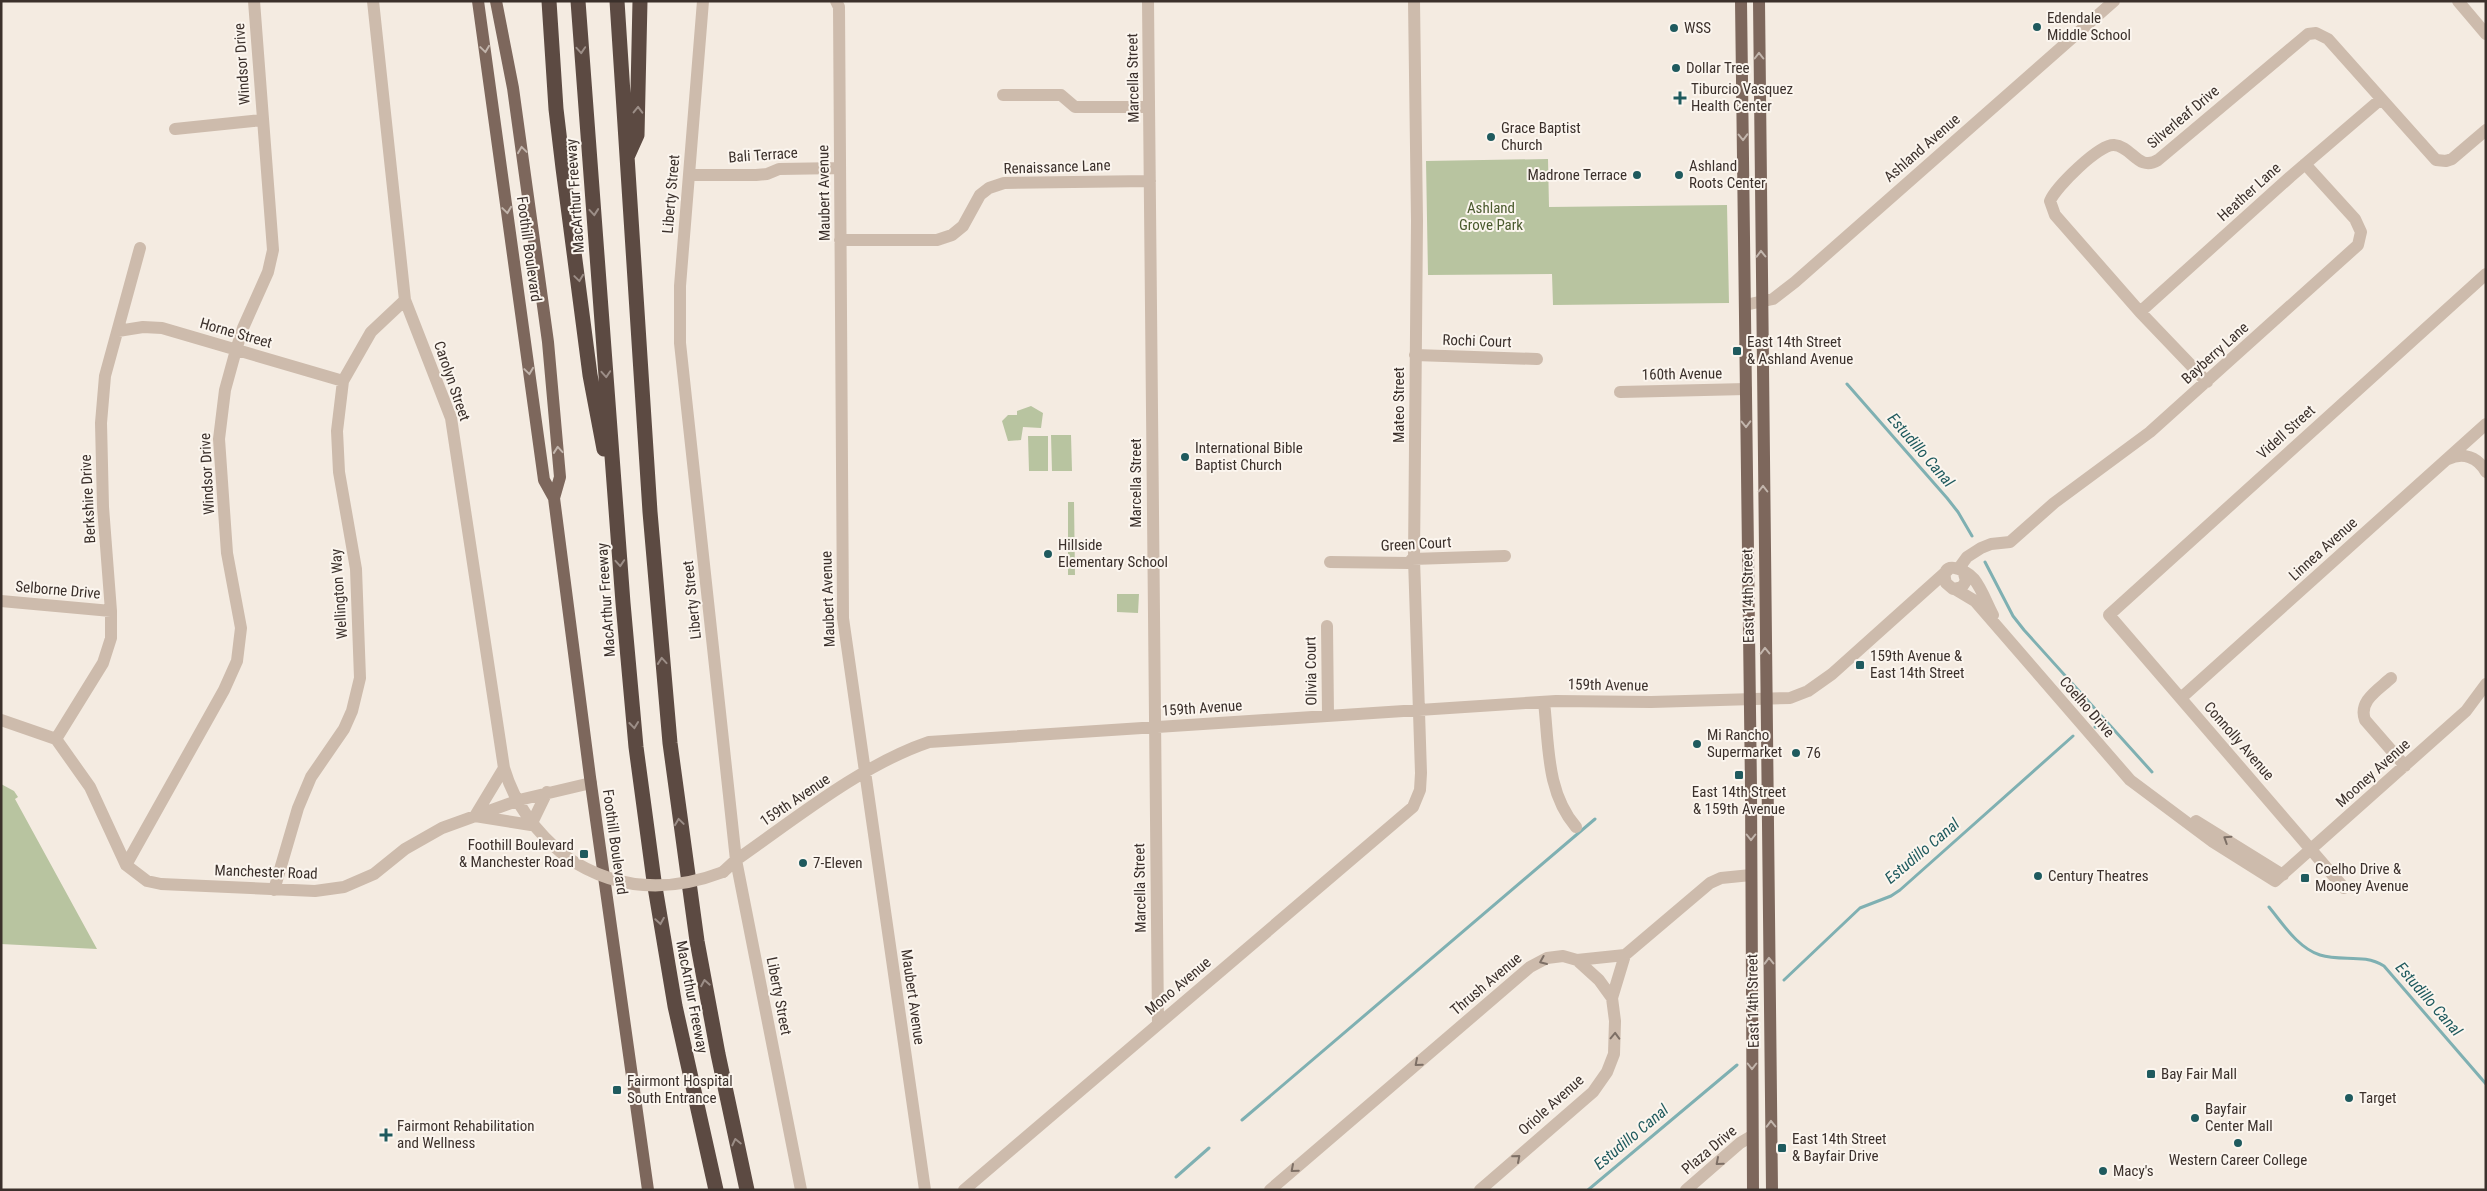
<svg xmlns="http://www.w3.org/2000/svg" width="2487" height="1191" font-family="'Roboto Condensed',sans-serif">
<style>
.green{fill:#b8c4a0}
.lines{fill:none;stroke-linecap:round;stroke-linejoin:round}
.stream{stroke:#7fb0b2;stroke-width:3}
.minor{stroke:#cdbbac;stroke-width:12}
.major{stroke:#7d675c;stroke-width:12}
.highway{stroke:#5c4a42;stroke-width:15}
.minor-bridge{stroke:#cdbbac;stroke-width:12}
.oneway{stroke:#c2b5ac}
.oneway2{stroke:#9c8e87}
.oneway3{stroke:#7d6f65}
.poi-dot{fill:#1f5a5e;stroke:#fbf5ee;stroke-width:2}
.labels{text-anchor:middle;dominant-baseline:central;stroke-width:4;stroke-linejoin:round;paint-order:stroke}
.poi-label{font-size:15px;fill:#3b302b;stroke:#fbf5ee;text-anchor:start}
.street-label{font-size:15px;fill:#3b302b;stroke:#fbf5ee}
.park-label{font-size:15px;fill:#4a5a2e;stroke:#fbf5ee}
.water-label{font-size:16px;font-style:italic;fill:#1f5a5e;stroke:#fbf5ee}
</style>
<rect width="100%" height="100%" fill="#f4ebe1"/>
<path class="green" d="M1548,159L1549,207L1727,205L1729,303L1553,305L1552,274L1428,275L1426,161Z
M1031,406L1043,413L1041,428L1023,427L1021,440L1008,441L1002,421L1008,415H1017V411Z
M1051,435H1071L1072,471H1052Z
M1028,436H1048V471H1029Z
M1068,502H1074L1075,575H1068Z
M1117,594H1139L1138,613L1117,612Z
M1,784L14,791L18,797L15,799L97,949L1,944Z"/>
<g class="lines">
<path class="stream" d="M1847,384L1947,498L1958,512L1972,536
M1985,562L2013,616L2024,630L2152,772
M2095,727L2112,730
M2269,907C2283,924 2298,948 2320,955C2342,962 2363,953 2384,966L2486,1084
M1784,980L1860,908L1891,896L1900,890L2073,736
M1242,1120L1595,819
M1176,1177L1209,1148
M1588,1190L1737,1065"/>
<path class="minor" d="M373,1L405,300L451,418L504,768C515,805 536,832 565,856
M703,1L680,286V343L736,860L801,1190
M836,1L839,7L843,618L925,1190
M1148,1L1158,1024
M2458,1L2486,34
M1003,95H1061L1075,107H1149
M175,129L262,120
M689,175H756L767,174L779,169L840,168
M840,240H937L952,235L963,226L980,195L989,188L1004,183L1150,181
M1745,305L1773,299L1795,282L2114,1
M2140,312L2290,177L2381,99
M118,331L143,327L162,328L343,381
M1415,355L1537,359
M2207,382L2140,312L2055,215L2050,201C2056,187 2099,144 2114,145C2132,146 2138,172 2158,160L2308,34L2316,33L2328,39L2436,160L2446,161L2452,159L2486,130
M1620,392L1746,389
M2448,459C2463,452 2478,457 2486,472
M1330,562L1409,563L1412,559L1505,556
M1959,568L1967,557L1981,548L1991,544L2010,542L2054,503L2150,432L2358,245L2361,232L2355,219L2305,164
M1963,570L1966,581L1962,587L1953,589L1946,583C1939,559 1964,568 1974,579C1982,589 1987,604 1993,615
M1955,589L1975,601L2130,780L2213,842L2275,881L2466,711L2486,684
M1,601L111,611
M1327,626L1328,715
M2391,678C2378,690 2358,701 2365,720L2405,766
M2181,698L2486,424
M1544,702C1549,745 1546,792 1576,827
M1,720L56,739L90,787L126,865L147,881L161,884L315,891L344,887L374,874L405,849L442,828L519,800L591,783
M56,739L103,663L111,638V611L103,507L101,423L105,376L140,248
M504,768L475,816L531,825L547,792
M2196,821L2283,875
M126,865L224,690L237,661L241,628L227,553L219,439L225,390L236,350L243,328L268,272L273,250L254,1
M723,872L736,860C795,819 861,765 929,742L1556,701L1651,702L1790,698L1808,691L1832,674L1948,570
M2344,888L2109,615L2486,274
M274,890L298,808L311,777L344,729L352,711L360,678L356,569L339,472L337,431L343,381L371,332L405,300
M1577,960L1599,980L1612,998
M964,1190L1413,807L1420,790L1421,773L1414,559L1417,221L1414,1
M1270,1190L1530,967L1547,958L1563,956L1577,960L1625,955L1710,883L1721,878L1751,875
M1480,1190L1593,1092L1607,1072L1614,1054L1615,1021L1612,998L1625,955
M1686,1190L1740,1143L1752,1136"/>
<path class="major" d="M478,1L544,480L554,498L590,777L648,1190
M496,1L513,88L548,342L560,477L554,498
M1741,1L1751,789L1753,1190
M1759,1L1772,1190"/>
<path class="highway" d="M549,1L556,109L563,168L590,375L604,449
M578,1L623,603L636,747L654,881L675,1006L716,1190
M617,1L650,512L670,743L697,941L718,1054L747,1190
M628,155L637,135L640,1"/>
<path class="minor-bridge" d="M565,856C614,890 668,893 723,872"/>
</g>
<defs><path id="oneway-chevron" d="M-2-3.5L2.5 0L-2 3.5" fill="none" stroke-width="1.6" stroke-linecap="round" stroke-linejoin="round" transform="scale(1.25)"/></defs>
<g class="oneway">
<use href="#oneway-chevron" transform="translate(485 49) rotate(82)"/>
<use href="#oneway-chevron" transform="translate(1759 56) rotate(-90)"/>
<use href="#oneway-chevron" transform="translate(1743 137) rotate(89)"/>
<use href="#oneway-chevron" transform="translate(522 150) rotate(-98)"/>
<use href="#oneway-chevron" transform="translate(507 210) rotate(82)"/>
<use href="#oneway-chevron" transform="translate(1761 254) rotate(-91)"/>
<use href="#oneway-chevron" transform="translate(529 371) rotate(82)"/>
<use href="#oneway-chevron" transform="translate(1746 424) rotate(89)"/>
<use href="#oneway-chevron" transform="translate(558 450) rotate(-95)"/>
<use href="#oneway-chevron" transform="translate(1763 489) rotate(-90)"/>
<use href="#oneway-chevron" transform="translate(1765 651) rotate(-91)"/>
<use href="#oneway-chevron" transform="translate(1751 837) rotate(90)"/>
<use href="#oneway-chevron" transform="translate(1769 961) rotate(-91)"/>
<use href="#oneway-chevron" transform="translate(1752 1066) rotate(90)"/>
<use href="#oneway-chevron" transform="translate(1771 1124) rotate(-91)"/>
</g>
<g class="oneway2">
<use href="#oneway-chevron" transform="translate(581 50) rotate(86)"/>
<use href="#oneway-chevron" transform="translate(638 110) rotate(-89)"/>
<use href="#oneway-chevron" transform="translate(594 212) rotate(85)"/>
<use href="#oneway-chevron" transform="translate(579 278) rotate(82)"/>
<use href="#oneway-chevron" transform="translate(606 374) rotate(86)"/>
<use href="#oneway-chevron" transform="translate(620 563) rotate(86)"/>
<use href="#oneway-chevron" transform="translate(662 661) rotate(-95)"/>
<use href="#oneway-chevron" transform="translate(634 725) rotate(84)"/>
<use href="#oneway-chevron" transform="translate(679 822) rotate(-98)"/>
<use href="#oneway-chevron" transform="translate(660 921) rotate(81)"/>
<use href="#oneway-chevron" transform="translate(705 983) rotate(-100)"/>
<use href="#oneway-chevron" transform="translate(736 1142) rotate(-103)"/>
</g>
<g class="oneway3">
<use href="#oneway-chevron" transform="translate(2227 839) rotate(-147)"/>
<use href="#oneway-chevron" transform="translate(1543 961) rotate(157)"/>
<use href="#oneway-chevron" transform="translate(1615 1036) rotate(-88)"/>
<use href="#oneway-chevron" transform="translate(1418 1063) rotate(139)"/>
<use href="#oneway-chevron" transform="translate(1517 1158) rotate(-41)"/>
<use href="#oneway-chevron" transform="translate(1719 1162) rotate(139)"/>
<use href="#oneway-chevron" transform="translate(1294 1169) rotate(139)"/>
</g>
<g class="poi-dot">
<circle cx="2037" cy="27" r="5"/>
<circle cx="1674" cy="28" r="5"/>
<circle cx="1676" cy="68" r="5"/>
<path d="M1677.5 90.5h5v5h5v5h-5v5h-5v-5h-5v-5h5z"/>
<circle cx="1491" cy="137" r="5"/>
<circle cx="1637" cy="175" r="5"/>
<circle cx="1679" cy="175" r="5"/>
<rect x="1732" y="346" width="10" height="10" rx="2.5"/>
<circle cx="1185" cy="457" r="5"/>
<circle cx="1048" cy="554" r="5"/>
<rect x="1855" y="660" width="10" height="10" rx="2.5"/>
<circle cx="1697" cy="744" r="5"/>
<circle cx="1796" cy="753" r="5"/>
<rect x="1734" y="770" width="10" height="10" rx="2.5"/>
<rect x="579" y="849" width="10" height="10" rx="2.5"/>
<circle cx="803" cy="863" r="5"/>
<circle cx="2038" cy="876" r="5"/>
<rect x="2300" y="873" width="10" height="10" rx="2.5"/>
<rect x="2146" y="1069" width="10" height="10" rx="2.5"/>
<rect x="612" y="1085" width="10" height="10" rx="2.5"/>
<circle cx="2349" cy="1098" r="5"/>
<circle cx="2195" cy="1118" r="5"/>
<path d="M383.5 1127.5h5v5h5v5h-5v5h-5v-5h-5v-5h5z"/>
<circle cx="2238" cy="1143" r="5"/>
<rect x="1777" y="1143" width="10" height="10" rx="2.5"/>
<circle cx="2103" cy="1171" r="5"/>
</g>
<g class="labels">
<g class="poi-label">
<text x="2047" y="18">Edendale<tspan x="2047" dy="17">Middle School</tspan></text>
<text x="1684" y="28">WSS</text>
<text x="1686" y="68">Dollar Tree</text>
<text x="1691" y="89">Tiburcio Vasquez<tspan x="1691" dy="17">Health Center</tspan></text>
<text x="1501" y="128">Grace Baptist<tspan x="1501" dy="17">Church</tspan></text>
<text x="1689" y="166">Ashland<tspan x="1689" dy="17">Roots Center</tspan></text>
<text x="1627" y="175" text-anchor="end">Madrone Terrace</text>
<text x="1747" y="342">East 14th Street<tspan x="1747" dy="17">&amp; Ashland Avenue</tspan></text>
<text x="1195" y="448">International Bible<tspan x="1195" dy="17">Baptist Church</tspan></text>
<text x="1058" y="545">Hillside<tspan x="1058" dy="17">Elementary School</tspan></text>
<text x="1870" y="656">159th Avenue &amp;<tspan x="1870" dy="17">East 14th Street</tspan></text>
<text x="1707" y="735">Mi Rancho<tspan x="1707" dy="17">Supermarket</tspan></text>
<text x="1806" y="753">76</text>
<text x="1739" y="792" text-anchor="middle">East 14th Street<tspan x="1739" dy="17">&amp; 159th Avenue</tspan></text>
<text x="574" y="845" text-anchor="end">Foothill Boulevard<tspan x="574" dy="17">&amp; Manchester Road</tspan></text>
<text x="813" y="863">7-Eleven</text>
<text x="2315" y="869">Coelho Drive &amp;<tspan x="2315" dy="17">Mooney Avenue</tspan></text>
<text x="2048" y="876">Century Theatres</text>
<text x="2161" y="1074">Bay Fair Mall</text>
<text x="627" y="1081">Fairmont Hospital<tspan x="627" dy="17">South Entrance</tspan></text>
<text x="2359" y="1098">Target</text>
<text x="2205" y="1109">Bayfair<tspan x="2205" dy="17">Center Mall</tspan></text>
<text x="397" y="1126">Fairmont Rehabilitation<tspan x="397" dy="17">and Wellness</tspan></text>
<text x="1792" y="1139">East 14th Street<tspan x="1792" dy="17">&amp; Bayfair Drive</tspan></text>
<text x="2238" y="1160" text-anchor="middle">Western Career College</text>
<text x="2113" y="1171">Macy's</text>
</g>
<g class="street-label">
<text transform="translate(242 64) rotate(-94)">Windsor Drive</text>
<text transform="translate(1133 78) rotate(-91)">Marcella Street</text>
<text transform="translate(2183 117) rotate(-40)">Silverleaf Drive</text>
<text transform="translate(1922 148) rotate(-41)">Ashland Avenue</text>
<text transform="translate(763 155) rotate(-4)">Bali Terrace</text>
<text transform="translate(1057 167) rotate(-2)">Renaissance Lane</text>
<text transform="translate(2249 192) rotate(-42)">Heather Lane</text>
<text transform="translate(824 193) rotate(-91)">Maubert Avenue</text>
<text transform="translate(671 194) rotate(-85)">Liberty Street</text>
<text transform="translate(575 196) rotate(-94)">MacArthur Freeway</text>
<text transform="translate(529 249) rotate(82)">Foothill Boulevard</text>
<text transform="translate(236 333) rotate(16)">Horne Street</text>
<text transform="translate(1477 341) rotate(2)">Rochi Court</text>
<text transform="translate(2215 353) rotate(-42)">Bayberry Lane</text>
<text transform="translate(1682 374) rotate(-1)">160th Avenue</text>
<text transform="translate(452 381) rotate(71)">Carolyn Street</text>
<text transform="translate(1399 405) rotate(-90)">Mateo Street</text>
<text transform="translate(2286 432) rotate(-42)">Videll Street</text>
<text transform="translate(207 474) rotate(-93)">Windsor Drive</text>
<text transform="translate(1136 483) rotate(-90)">Marcella Street</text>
<text transform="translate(88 499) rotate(-93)">Berkshire Drive</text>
<text transform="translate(1416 544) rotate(-3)">Green Court</text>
<text transform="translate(2323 549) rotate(-42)">Linnea Avenue</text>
<text transform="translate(58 590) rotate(5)">Selborne Drive</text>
<text transform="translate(339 594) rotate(-94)">Wellington Way</text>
<text transform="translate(1748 596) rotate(-91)">East 14th Street</text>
<text transform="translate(828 599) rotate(-92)">Maubert Avenue</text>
<text transform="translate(606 600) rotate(-94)">MacArthur Freeway</text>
<text transform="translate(692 600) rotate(-96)">Liberty Street</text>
<text transform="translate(1311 671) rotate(-91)">Olivia Court</text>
<text transform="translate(1608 685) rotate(1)">159th Avenue</text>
<text transform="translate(2087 707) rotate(49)">Coelho Drive</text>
<text transform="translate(1202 708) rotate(-4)">159th Avenue</text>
<text transform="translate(2239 741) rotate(49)">Connolly Avenue</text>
<text transform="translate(2373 773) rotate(-42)">Mooney Avenue</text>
<text transform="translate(795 800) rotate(-34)">159th Avenue</text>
<text transform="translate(615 842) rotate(82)">Foothill Boulevard</text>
<text transform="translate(266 872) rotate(2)">Manchester Road</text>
<text transform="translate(1140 888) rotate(-91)">Marcella Street</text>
<text transform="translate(1486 984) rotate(-40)">Thrush Avenue</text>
<text transform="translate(1178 986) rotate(-40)">Mono Avenue</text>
<text transform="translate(779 996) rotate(79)">Liberty Street</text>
<text transform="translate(692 997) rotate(79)">MacArthur Freeway</text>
<text transform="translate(913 997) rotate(82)">Maubert Avenue</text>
<text transform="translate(1753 1001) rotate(-91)">East 14th Street</text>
<text transform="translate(1551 1105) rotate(-42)">Oriole Avenue</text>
<text transform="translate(1709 1150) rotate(-40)">Plaza Drive</text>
</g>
<g class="park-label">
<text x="1491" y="208">Ashland<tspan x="1491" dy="17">Grove Park</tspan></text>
</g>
<g class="water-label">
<text transform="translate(1921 450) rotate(49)">Estudillo Canal</text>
<text transform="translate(1922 851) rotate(-40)">Estudillo Canal</text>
<text transform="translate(2429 999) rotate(49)">Estudillo Canal</text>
<text transform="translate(1631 1137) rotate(-40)">Estudillo Canal</text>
</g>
</g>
<rect width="2487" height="1191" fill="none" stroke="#3b302b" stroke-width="5"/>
</svg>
